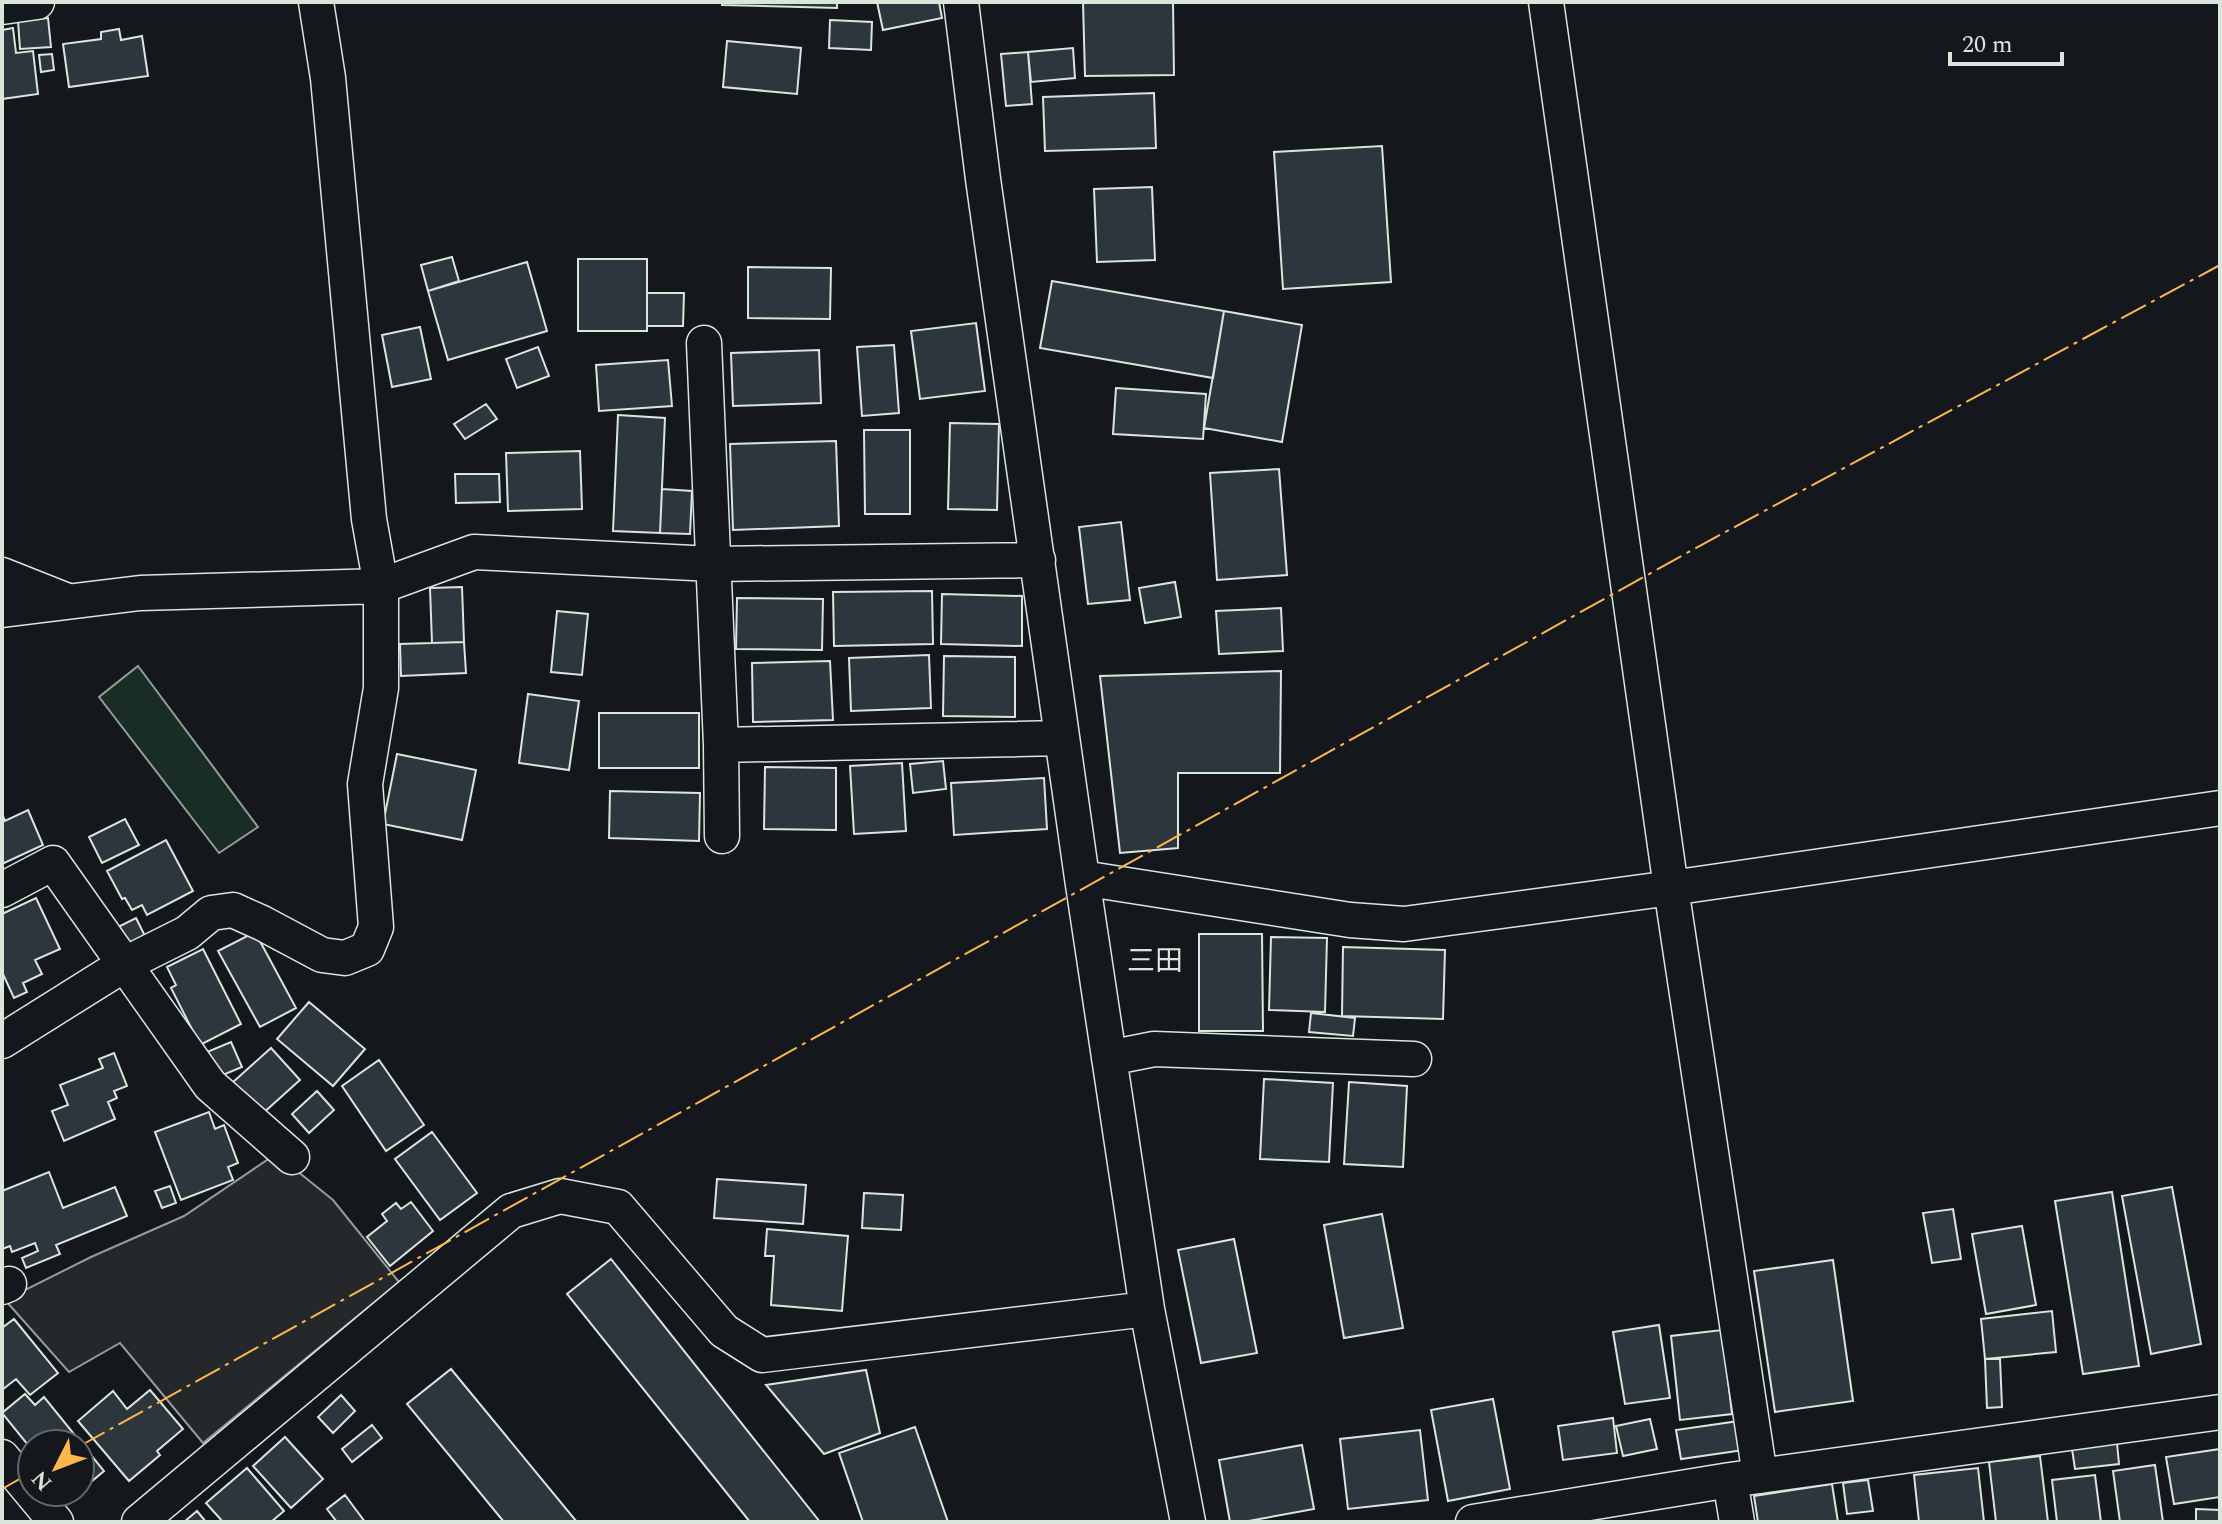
<svg xmlns="http://www.w3.org/2000/svg" width="2222" height="1524" font-family="Spectral,'Noto Sans JP',serif">
<style>
.green{fill:#1a2d24;stroke:#939e99;stroke-width:2}
.parking{fill:#24282b;stroke:#939e99;stroke-width:2}
.building{fill:#2c363c;stroke:#d8e6dc;stroke-width:2}
.lines{fill:none;stroke-linecap:round;stroke-linejoin:round}
.street-casing{stroke:#d8e6dc;stroke-width:37}
.street{stroke:#14181c;stroke-width:34}
.power{stroke:#ffb74d;stroke-width:2;stroke-dasharray:28 6 4 6;stroke-linecap:butt}
.labels{text-anchor:middle;dominant-baseline:central;stroke-width:6;stroke-linejoin:round;paint-order:stroke}
.neighbourhood-label{font-size:28px;fill:#d8e6dc;stroke:#14181c}
</style>
<rect width="100%" height="100%" fill="#14181c"/>
<path class="green" d="M138,666L258,827L219,853L99,697Z"/>
<path class="parking" d="M276,1154L333,1200L399,1282L203,1443L120,1343L69,1372L5,1300L91,1257L184,1216Z"/>
<path class="building" d="M722,2H837V8L722,5Z
M877,2H939L942,18L883,30Z
M1083,2H1173L1174,75L1085,76Z
M48,18L51,47L20,49L18,21Z
M830,20L872,22L871,50L829,48Z
M13,28L16,53L33,51L38,94L2,99V30Z
M119,29L121,40L142,36L148,76L69,87L63,44L101,39V32Z
M727,41L801,48L797,94L723,87Z
M1073,48L1075,78L1031,82L1028,52Z
M1028,52L1032,104L1006,106L1001,54Z
M52,54L54,70L41,72L39,55Z
M1154,93L1156,148L1045,151L1043,97Z
M1382,146L1391,282L1283,289L1274,152Z
M1152,187L1155,260L1097,262L1094,189Z
M452,257L459,281L428,291L421,265Z
M578,259H647V331H578Z
M527,262L547,331L448,360L428,291Z
M748,267L831,268L830,319L748,318Z
M1052,281L1224,311L1213,378L1040,348Z
M647,293H684L683,326H647Z
M1224,311L1302,325L1282,442L1204,428Z
M976,323L985,391L920,399L911,331Z
M420,327L431,379L392,387L382,335Z
M894,345L899,413L862,416L857,347Z
M538,347L549,376L517,388L506,359Z
M819,350L821,403L733,406L731,353Z
M668,360L672,406L599,411L596,365Z
M1116,388L1206,394L1203,439L1113,434Z
M486,404L497,419L465,439L454,424Z
M618,415L665,418L660,533L613,531Z
M950,423L999,424L997,510L948,509Z
M864,430H910V514H865Z
M836,441L839,526L733,530L730,444Z
M580,451L582,509L508,511L506,453Z
M1279,469L1287,575L1217,580L1210,473Z
M455,474H499L500,502L456,503Z
M662,489L692,491L690,534L660,533Z
M1121,522L1130,600L1088,604L1079,527Z
M1175,582L1181,617L1145,623L1139,588Z
M462,587L464,642L432,643L430,588Z
M932,591L933,644L834,646L833,592Z
M942,594L1022,596V646L941,644Z
M737,598L823,599L822,650L736,649Z
M1281,608L1283,651L1219,654L1216,611Z
M557,611L588,614L582,675L551,672Z
M464,642L466,673L401,676L400,644Z
M929,655L931,708L851,711L849,658Z
M944,656L1015,657V717L943,716Z
M830,661L833,720L753,722L752,663Z
M1281,671L1280,773H1178V848L1120,853L1100,676Z
M528,694L579,701L569,770L519,763Z
M599,713H699V768H599Z
M397,754L476,770L462,840L383,824Z
M943,761L946,789L913,793L910,764Z
M902,763L906,831L854,834L850,766Z
M765,767L836,768V830L764,829Z
M1044,778L1047,829L954,835L951,783Z
M610,791L700,793L699,841L609,838Z
M28,810L43,845L2,864V814L5,821Z
M125,819L139,845L102,863L89,837Z
M166,840L193,891L147,915L142,905L132,910L125,898L122,899L107,871Z
M36,898L60,949L35,960L42,974L23,983L27,992L14,998L2,972V914Z
M136,918L146,938L124,949L114,929Z
M255,932L296,1008L260,1027L218,951Z
M1199,934H1262L1263,1031H1199Z
M1271,937L1327,938L1325,1012L1269,1010Z
M1343,947L1445,950L1443,1019L1342,1016Z
M203,949L241,1024L200,1045L171,988L176,985L167,967Z
M309,1002L365,1049L333,1086L277,1039Z
M1311,1013L1355,1018L1353,1036L1309,1032Z
M231,1042L242,1067L218,1077L207,1052Z
M271,1048L300,1080L261,1115L232,1083Z
M114,1053L127,1086L114,1091L117,1098L108,1102L115,1119L64,1141L52,1111L68,1105L60,1085L103,1068L99,1059Z
M379,1060L424,1125L386,1151L342,1086Z
M1264,1079L1333,1083L1329,1162L1260,1159Z
M1349,1082L1407,1086L1403,1167L1344,1164Z
M317,1091L334,1110L309,1133L292,1114Z
M209,1112L215,1129L224,1125L238,1163L228,1167L233,1180L181,1200L155,1132Z
M432,1132L477,1193L440,1220L395,1159Z
M49,1172L63,1208L115,1187L127,1216L56,1245L60,1254L26,1268L22,1258L38,1251L35,1243L12,1252L10,1246L2,1249V1191Z
M717,1179L806,1185L803,1224L714,1218Z
M170,1186L176,1203L162,1208L155,1191Z
M2172,1187L2201,1344L2151,1354L2122,1196Z
M2112,1192L2139,1366L2083,1374L2055,1201Z
M864,1193L903,1195L901,1230L862,1228Z
M411,1202L433,1231L390,1266L367,1237L387,1221L382,1214L396,1203L401,1209Z
M1953,1209L1961,1259L1932,1263L1923,1213Z
M1382,1214L1403,1328L1344,1338L1324,1225Z
M2022,1226L2036,1305L1986,1314L1972,1234Z
M767,1229L848,1236L842,1311L771,1305L774,1256H765Z
M1234,1239L1257,1353L1201,1363L1178,1250Z
M611,1259L820,1522H750L567,1294Z
M1833,1260L1853,1401L1775,1412L1754,1271Z
M2052,1311L2056,1352L1985,1359L1981,1319Z
M14,1319L58,1373L30,1395L16,1379L2,1390V1328Z
M1659,1325L1670,1398L1625,1404L1613,1332Z
M1722,1330L1732,1414L1680,1420L1671,1336Z
M1985,1359H2000L2002,1407L1987,1408Z
M451,1369L577,1522H504L407,1404Z
M866,1370L880,1433L824,1454L766,1385Z
M150,1390L183,1429L157,1451L160,1455L129,1481L78,1421L113,1391L127,1409Z
M25,1394L35,1405L44,1397L104,1471L80,1491V1444H32V1450L2,1413Z
M341,1395L355,1411L333,1433L318,1417Z
M1493,1399L1510,1489L1448,1501L1431,1410Z
M1613,1418L1617,1453L1563,1460L1558,1426Z
M1650,1419L1657,1449L1623,1456L1616,1426Z
M1739,1421L1744,1450L1681,1459L1676,1430Z
M372,1425L382,1438L352,1462L342,1449Z
M915,1427L948,1522H863L839,1453Z
M1420,1430L1428,1500L1348,1509L1340,1439Z
M285,1437L323,1479L291,1508L253,1466Z
M2117,1443L2119,1464L2075,1469L2072,1449Z
M1302,1445L1314,1509L1243,1522H1230L1219,1460Z
M2220,1449V1497L2174,1504L2166,1457Z
M2040,1456L2048,1522H1996L1989,1462Z
M2155,1465L2163,1522H2120L2113,1471Z
M247,1468L284,1511L271,1522H223L206,1503Z
M1978,1468L1984,1522H1919L1914,1475Z
M2095,1475L2101,1522H2057L2052,1480Z
M1868,1480L1873,1511L1847,1514L1843,1483Z
M1832,1484L1838,1522H1758L1754,1496Z
M345,1495L365,1522H337L327,1509Z
M2196,1509L2220,1510V1522H2196Z
M197,1511L206,1522H184Z"/>
<g class="lines">
<g class="street-casing">
<path id="street" d="M961,2L983,179L1082,878L1147,1309L1188,1522
M1546,2L1671,888L1760,1476
M2,7L37,2
M704,343L721,745L722,836
M2,575L65,600
M2,610L140,593L381,586L474,552L713,564L1038,560
M721,745L1062,738
M1082,878L1350,920L1404,924L1671,888L2220,808
M2,890L53,863L210,1085L292,1157
M2,1041L125,964L187,933L211,913L233,910L262,923L322,955L345,958L367,949L376,927L365,784L381,688V586L369,519L328,78L316,2
M1109,1058L1154,1049L1414,1059
M2,1287L9,1284
M2,1457L56,1522
M1730,1480L1737,1522
M139,1522L511,1211L560,1196L618,1207L724,1331L762,1355L1147,1309
M1473,1522L1730,1480L2220,1412"/>
</g>
<use href="#street" class="street"/>
<path class="power" d="M80,1446L1694,549L2220,265
M2,1489L32,1472"/>
</g>
<g class="labels">
<g class="neighbourhood-label">
<text x="1155" y="961">三田</text>
</g>
</g>
<rect width="2222" height="1524" fill="none" stroke="#d8e6dc" stroke-width="8"/>
<g transform="translate(56 1468) rotate(228)"><circle r="38" fill="#14181c" stroke="#626a69" stroke-width="2"/>
<path d="M0-6L14 30L0 20L-14 30Z" fill="#ffb74d"/>
<text y="-12" font-size="22" font-weight="bold" text-anchor="middle" fill="#d8e6dc">N</text>
</g>
<path d="M1950 52v12h112v-12" fill="none" stroke="#d8e6dc" stroke-width="4"/>
<text x="1962" y="52" font-size="24" fill="#d8e6dc" stroke="#14181c" stroke-width="6" paint-order="stroke">20 m</text>
</svg>
